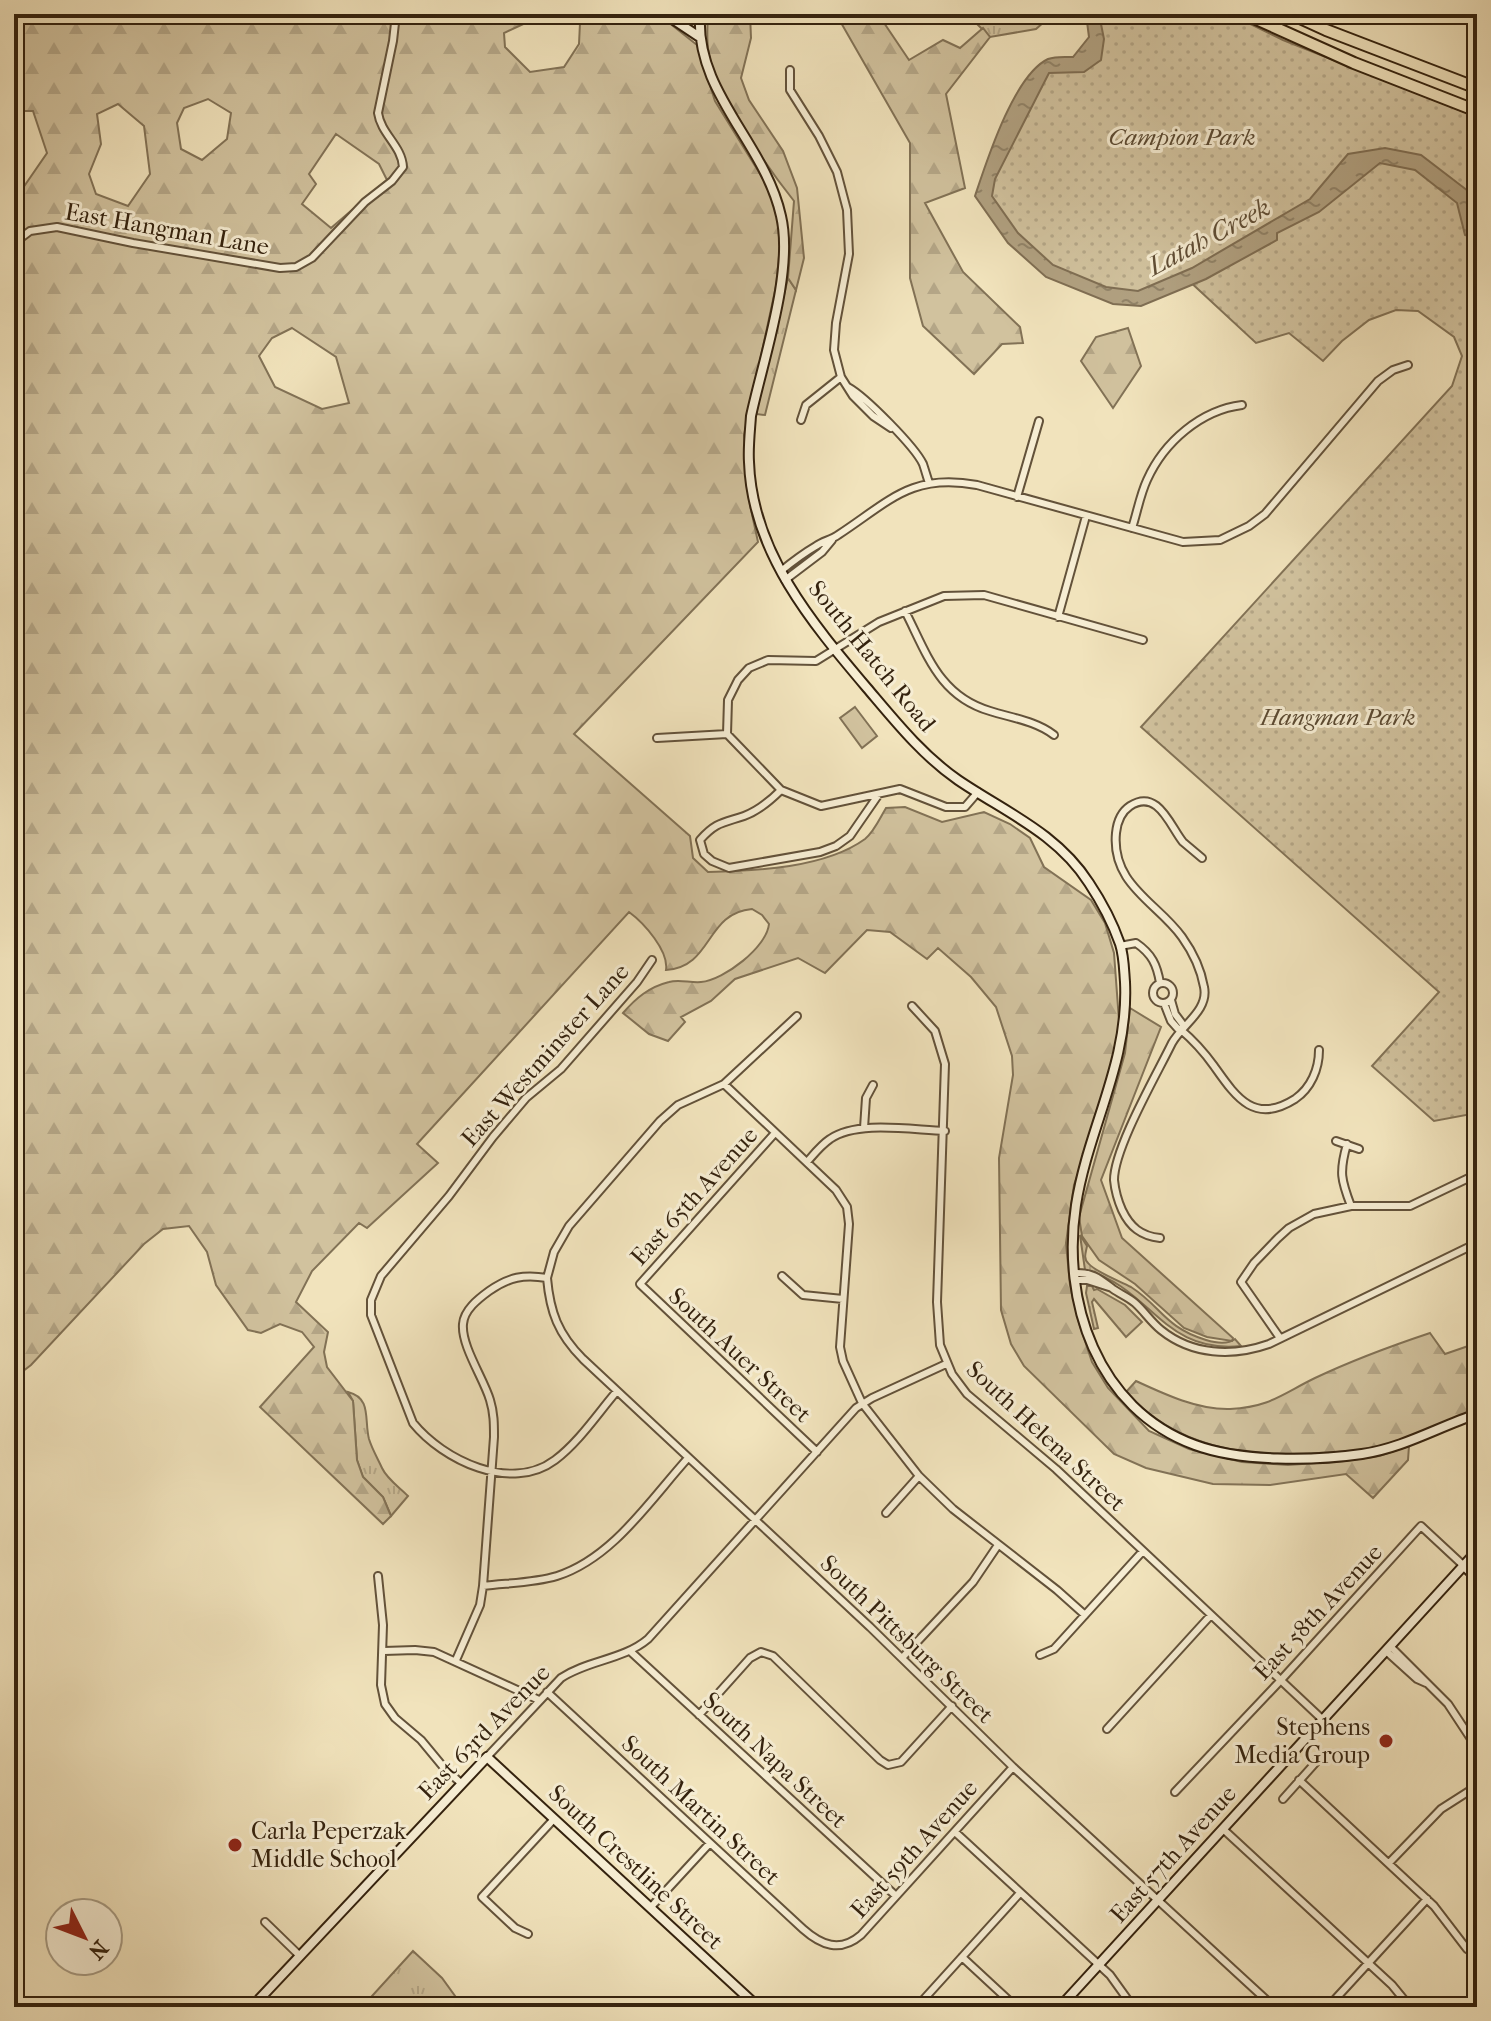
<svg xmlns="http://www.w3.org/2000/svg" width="1491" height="2021" font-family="'IM FELL French Canon',serif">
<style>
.grass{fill:url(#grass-tufts);stroke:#827256;stroke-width:2}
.forest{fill:url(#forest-firs);stroke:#827256;stroke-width:2;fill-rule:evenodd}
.park{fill:url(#park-dots);stroke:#827256;stroke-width:2}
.pitch{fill:#d1c29e;stroke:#827256;stroke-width:2}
.water{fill:url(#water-ripples);stroke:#7f6e53;stroke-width:2}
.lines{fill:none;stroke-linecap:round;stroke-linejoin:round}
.street-casing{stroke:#63523a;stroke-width:10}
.secondary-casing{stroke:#34220e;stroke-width:12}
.highway-casing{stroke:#34220e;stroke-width:14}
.street{stroke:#f6edd3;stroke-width:6}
.secondary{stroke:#f6edd3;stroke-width:8}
.highway{stroke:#f1e3bc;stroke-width:10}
.poi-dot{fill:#8f2418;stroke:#f6edd3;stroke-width:3}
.labels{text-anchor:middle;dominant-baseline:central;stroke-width:6;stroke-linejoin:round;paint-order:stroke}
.park-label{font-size:24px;font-style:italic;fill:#5b4a32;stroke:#f6edd3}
.street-label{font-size:24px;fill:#34220e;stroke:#f6edd3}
.poi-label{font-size:24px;fill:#34220e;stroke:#f6edd3;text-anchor:end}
.water-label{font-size:26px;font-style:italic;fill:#604e36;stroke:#f6edd3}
</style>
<defs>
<pattern id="grass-tufts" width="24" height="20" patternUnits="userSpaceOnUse" patternTransform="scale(2)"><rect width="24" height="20" fill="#d1c29e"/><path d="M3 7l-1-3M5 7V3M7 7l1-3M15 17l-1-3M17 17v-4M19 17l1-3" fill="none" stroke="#b4a687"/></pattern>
<pattern id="forest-firs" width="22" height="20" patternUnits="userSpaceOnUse" patternTransform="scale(2)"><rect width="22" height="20" fill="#d1c29e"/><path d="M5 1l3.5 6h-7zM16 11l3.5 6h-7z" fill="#b4a687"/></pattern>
<pattern id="park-dots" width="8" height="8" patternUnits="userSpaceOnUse" patternTransform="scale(2)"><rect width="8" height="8" fill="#d1c29e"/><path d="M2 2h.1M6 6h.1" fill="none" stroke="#b4a687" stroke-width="1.8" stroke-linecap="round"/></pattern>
<pattern id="water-ripples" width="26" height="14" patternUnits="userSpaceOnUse" patternTransform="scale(2)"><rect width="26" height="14" fill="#b1a181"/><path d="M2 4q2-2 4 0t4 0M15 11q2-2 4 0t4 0" fill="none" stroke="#918368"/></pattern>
</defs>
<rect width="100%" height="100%" fill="#f1e3bc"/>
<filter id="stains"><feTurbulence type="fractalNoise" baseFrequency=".0025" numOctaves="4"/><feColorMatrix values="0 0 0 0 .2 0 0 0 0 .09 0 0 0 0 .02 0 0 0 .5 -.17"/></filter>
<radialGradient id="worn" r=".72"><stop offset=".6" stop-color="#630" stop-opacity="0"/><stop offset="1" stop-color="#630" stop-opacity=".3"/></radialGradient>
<path class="grass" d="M967,14H1046L1044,22L1036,29L990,37Z
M788,278L796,290L765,415L756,414Z
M1080,1235L1087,1246C1086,1252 1083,1258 1088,1263C1095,1272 1120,1281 1131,1287C1162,1307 1164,1327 1206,1340C1216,1343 1227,1345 1235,1339L1241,1346C1162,1354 1151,1287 1085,1270Z
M1087,1286H1092L1094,1290L1097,1289L1125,1305L1142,1322L1126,1337L1094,1299L1092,1302L1098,1328L1094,1329L1086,1293Z
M348,1392C372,1398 364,1420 369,1439C372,1449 378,1459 382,1468C387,1479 399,1487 408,1496L391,1516L383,1497L363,1477L357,1460L353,1401Z
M413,1951L442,1978L463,2007H362Z"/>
<path class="forest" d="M14,14H545L504,33L505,47L530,72L564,67L579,44L580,23L568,14H658L697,45L715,101L770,190L777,217L780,246L776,286L744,435L750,505L758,542L574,734L690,836L693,858L708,872C756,871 825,868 865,839C874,832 880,818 886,808L905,807L942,822L984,812L1010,824L1030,838L1044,867L1091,900L1105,923L1114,953L1120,1034L1107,1090L1074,1185L1066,1243L1070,1285L1079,1323L1092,1362L1108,1388L1149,1431L1189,1449L1242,1462L1288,1465L1345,1461L1379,1456L1409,1446L1408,1460L1373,1498L1346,1474L1270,1485L1213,1484L1146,1468L1114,1454L1024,1366L1011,1344L1001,1310L999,1158L1013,1075L1012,1056L996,1007L971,977L938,948L927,959L890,932L867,930L825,973L798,958L735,979L711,1001L681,1017L685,1022L668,1041L649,1034L623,1013C636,998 649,987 669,982C679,979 690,983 701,982C724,980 767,947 769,924L762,915L752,909C705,913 713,967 666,970C669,951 644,923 629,912L417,1144L438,1163L367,1228L359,1223L312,1271L296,1302L328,1332L324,1352L327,1367L353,1401L357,1460L363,1477L383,1497L391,1516L383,1524L260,1407L314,1347L302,1332L280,1324L261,1333L248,1330L216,1285L207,1252L189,1226L163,1229L144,1244L31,1365L14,1378V201L47,153L33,111H14ZM208,99L231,113L227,139L202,160L181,149L177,123L184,108ZM118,104L144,126L150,174L128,206L96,194L89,174L101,144L97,114ZM336,134L379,164L387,180L331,228L302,204L316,184L309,174ZM292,328L336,357L349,403L322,409L275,387L259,356L272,338Z
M708,14H750L751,38L741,78L749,100L783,151L797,188L804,258L796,290L788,278L794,201C767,167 728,110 713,69C706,51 707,33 708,14Z
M836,14H878L909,60L943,40L960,48L983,28L990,37L946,94L965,188L925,203L963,272L1020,327L1023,343L1002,344L974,374L923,326L910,278V143Z
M1128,328L1141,366L1113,408L1081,361L1096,337Z
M1130,1008L1161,1027L1101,1180L1122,1238L1233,1338L1232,1341L1207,1337L1184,1328L1135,1284L1099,1260L1082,1236L1079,1217L1125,1053Z
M1430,1333L1445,1354L1477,1343V1409C1447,1421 1417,1436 1385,1445C1363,1451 1341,1452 1318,1453C1245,1457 1177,1449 1126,1392L1136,1381C1164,1394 1198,1410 1230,1409C1270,1407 1282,1394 1315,1378C1353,1360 1391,1346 1430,1333Z"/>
<path class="park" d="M1091,14H1230L1283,40L1477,117V1113L1434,1121L1372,1066L1439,992L1141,727L1452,386L1462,356L1454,337L1418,311L1396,310L1369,320L1342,341L1323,361L1289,333L1256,343L1187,279L1142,298L1108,296L1049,271L985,197L1044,69L1091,54Z"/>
<path class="pitch" d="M855,707L877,736L862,748L840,718Z"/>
<path class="water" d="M1086,14H1099L1104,39L1101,60L1084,72L1049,73L995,179L992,196L1018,233L1053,265L1106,287L1138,291L1192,268L1310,199L1348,154L1385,148L1421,155L1472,194L1477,215V239L1465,235L1457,203L1415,170L1380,163L1319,212L1277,233V240L1206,279L1141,306L1113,304L1046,277L1008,243L975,196C987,160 1014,75 1048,59C1056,56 1065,57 1073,57L1089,37Z"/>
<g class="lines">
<g class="street-casing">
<path id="street" d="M790,70V90L819,136L837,172L847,210L849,254L836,323L834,350L841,377L853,396L873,416L891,428
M14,243L30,231L57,227L133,243L280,268L296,267L312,258L365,202L392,181L403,167C402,146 381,134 378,113L393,41L396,14
M848,387C866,397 915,447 923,464C925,470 927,477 929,483
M801,420L806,405L841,377
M1017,497L1039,421
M1132,528C1137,513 1140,495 1147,480C1164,442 1201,410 1242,405
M781,571C792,562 804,553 816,546C823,541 831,540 838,535C890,501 911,473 977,485L1183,542L1220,540L1249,526L1265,514L1378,381L1393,370L1408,365
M785,580L822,552L832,540
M905,611C927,654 939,696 990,711C1012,718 1036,721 1054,735
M1058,617L1086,516
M657,738L727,734
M781,790C771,800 758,811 744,816C723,823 716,822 700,840L704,854L712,861L729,868L820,852L836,846L850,836L879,794
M978,792L965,807H946L900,789L821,806L781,790L727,734L728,700L738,680L749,668L768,660L816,661L879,622L944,596L984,595L1143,640
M1120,946L1136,943C1152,954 1157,965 1160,983
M1153 993a10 10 0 1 1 20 0a10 10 0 1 1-20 0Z
M1171,1000L1175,1014L1184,1026
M1164,1003L1171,1021L1179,1030
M912,1006L935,1031L945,1064L937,1302L940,1345L952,1374L967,1394L1056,1469L1323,1720
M1180,1029C1193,1040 1204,1052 1214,1066C1236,1097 1254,1125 1295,1099C1311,1088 1319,1069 1319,1050
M724,1084L836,1190L847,1207L849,1224L840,1347L843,1361L862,1403L919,1476L953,1509L1057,1590L1085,1615
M864,1128L866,1098L873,1085
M775,1133L640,1284L817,1452
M1336,1141L1359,1149
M1347,1144C1339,1172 1341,1180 1351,1206
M807,1162C814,1154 821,1145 830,1139C857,1120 912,1130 945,1131
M1160,1238C1141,1236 1130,1227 1122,1210C1118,1201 1115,1190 1114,1180C1114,1148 1157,1074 1172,1043C1182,1025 1209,1010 1204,987C1201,970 1192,951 1182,937C1158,903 1111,885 1116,833C1117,823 1121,812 1130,806C1158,788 1170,826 1183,842C1189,847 1196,853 1202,858
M1074,1273C1093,1272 1100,1279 1113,1289C1120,1294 1128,1297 1135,1303C1144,1311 1151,1322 1161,1330C1192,1355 1232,1357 1269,1344L1477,1243
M782,1276L803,1295L843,1299
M547,1278C550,1312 558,1334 583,1359L870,1627L1013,1767L1274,2007
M1076,1280H1087L1112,1288
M1280,1338L1241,1282L1254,1263L1278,1238L1289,1228L1314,1214L1351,1206H1410L1477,1174
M617,1391C598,1413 579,1442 555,1460C511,1493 443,1460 413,1423L371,1315V1300L381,1276L449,1196L493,1137L526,1098L561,1069L637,982L652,960
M886,1513L919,1476
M378,1576L383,1625L381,1685L385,1704L395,1718L421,1740L445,1769L462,1784
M483,1586C507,1583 534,1583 557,1576C613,1558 650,1500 688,1458
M1390,1646L1448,1704L1477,1748
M384,1651L415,1650L434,1652L539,1700
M630,1651L896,1896
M1386,1651L1417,1679L1426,1683
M1040,1655L1054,1649L1142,1552
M902,1658L973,1582L998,1545
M456,1660L480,1605L483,1586L494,1437C494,1424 494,1413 490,1400C484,1379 461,1346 463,1324C464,1310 478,1299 489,1291C509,1277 524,1274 547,1278L554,1252L569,1226L660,1121L678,1105L724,1084L797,1016
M547,1692L803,1929C821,1945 840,1953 861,1935L1013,1767
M699,1715L750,1658L761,1652L773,1656L880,1760L888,1765L901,1762L952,1706
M1107,1729L1211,1615
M487,1757L561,1678C588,1660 623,1660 648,1639L856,1408L872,1398L946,1364
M1299,1780L1434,1906L1467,1949L1477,1954
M1175,1792L1281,1680L1421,1526L1464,1566
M1283,1799L1317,1761
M1223,1829L1392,1985L1410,2007
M955,1832L1110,1975L1133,2007
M1389,1863L1441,1809L1477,1786
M651,1907L710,1843
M265,1922L300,1956
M528,1934L515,1928L482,1897L554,1819
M962,1957L1016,2007
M920,2007L924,1999L1020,1893
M1328,2007L1427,1899"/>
</g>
<g class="secondary-casing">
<path id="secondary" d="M665,14L698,36
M700,14C695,93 765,143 781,216C794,271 763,360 751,416C750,431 748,447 749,462C752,552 812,623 867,688C895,721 922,755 958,780C1005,812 1057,833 1089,883C1101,901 1113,924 1120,944C1124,956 1124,970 1125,982C1129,1063 1088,1128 1076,1205C1061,1301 1097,1409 1195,1445C1241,1462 1313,1461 1362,1454C1403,1448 1438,1427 1477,1414
M1464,1566L1477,1578
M252,2007L487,1757L758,2007
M1060,2007L1477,1551"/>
</g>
<g class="highway-casing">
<path id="highway" d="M1245,14L1354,63L1477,111
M1291,14L1326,30L1477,88"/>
</g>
<use href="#street" class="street"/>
<use href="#secondary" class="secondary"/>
<use href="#highway" class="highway"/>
</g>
<g class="poi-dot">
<circle cx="1386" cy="1741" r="8"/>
<circle cx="235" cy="1845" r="8"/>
</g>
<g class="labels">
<g class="park-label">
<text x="1182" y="137">Campion Park</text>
<text x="1338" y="717">Hangman Park</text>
</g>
<g class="street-label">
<text transform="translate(167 229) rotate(10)">East Hangman Lane</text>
<text transform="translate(872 656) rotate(51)">South Hatch Road</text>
<text transform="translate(545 1055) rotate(-48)">East Westminster Lane</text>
<text transform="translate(694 1196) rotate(-48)">East 65th Avenue</text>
<text transform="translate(740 1355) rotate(43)">South Auer Street</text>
<text transform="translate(1046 1436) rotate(43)">South Helena Street</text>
<text transform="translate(1318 1612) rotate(-47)">East 58th Avenue</text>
<text transform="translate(907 1639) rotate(44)">South Pittsburg Street</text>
<text transform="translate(484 1732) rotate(-46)">East 63rd Avenue</text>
<text transform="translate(775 1760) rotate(43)">South Napa Street</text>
<text transform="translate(701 1810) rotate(43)">South Martin Street</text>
<text transform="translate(914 1849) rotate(-48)">East 59th Avenue</text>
<text transform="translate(1173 1854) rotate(-48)">East 57th Avenue</text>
<text transform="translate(636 1867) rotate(43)">South Crestline Street</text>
</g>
<g class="poi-label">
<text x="1370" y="1727">Stephens<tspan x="1370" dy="28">Media Group</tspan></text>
<text x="251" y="1831" text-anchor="start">Carla Peperzak<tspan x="251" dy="28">Middle School</tspan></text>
</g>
<g class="water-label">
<text transform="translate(1209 237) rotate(-28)">Latah Creek</text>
</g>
</g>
<rect width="1491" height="2021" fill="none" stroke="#f1e3bc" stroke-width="48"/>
<rect x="16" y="16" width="1459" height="1989" fill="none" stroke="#34220e" stroke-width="4"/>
<rect x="24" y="24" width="1443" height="1973" fill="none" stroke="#34220e" stroke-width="2"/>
<g transform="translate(84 1937) rotate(132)"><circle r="38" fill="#f6edd3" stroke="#a89c84" stroke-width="2"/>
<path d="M0-6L14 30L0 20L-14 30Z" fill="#8f2418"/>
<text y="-12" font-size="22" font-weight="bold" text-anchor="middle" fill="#34220e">N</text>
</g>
<rect width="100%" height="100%" filter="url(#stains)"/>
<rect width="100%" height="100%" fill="url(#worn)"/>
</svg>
